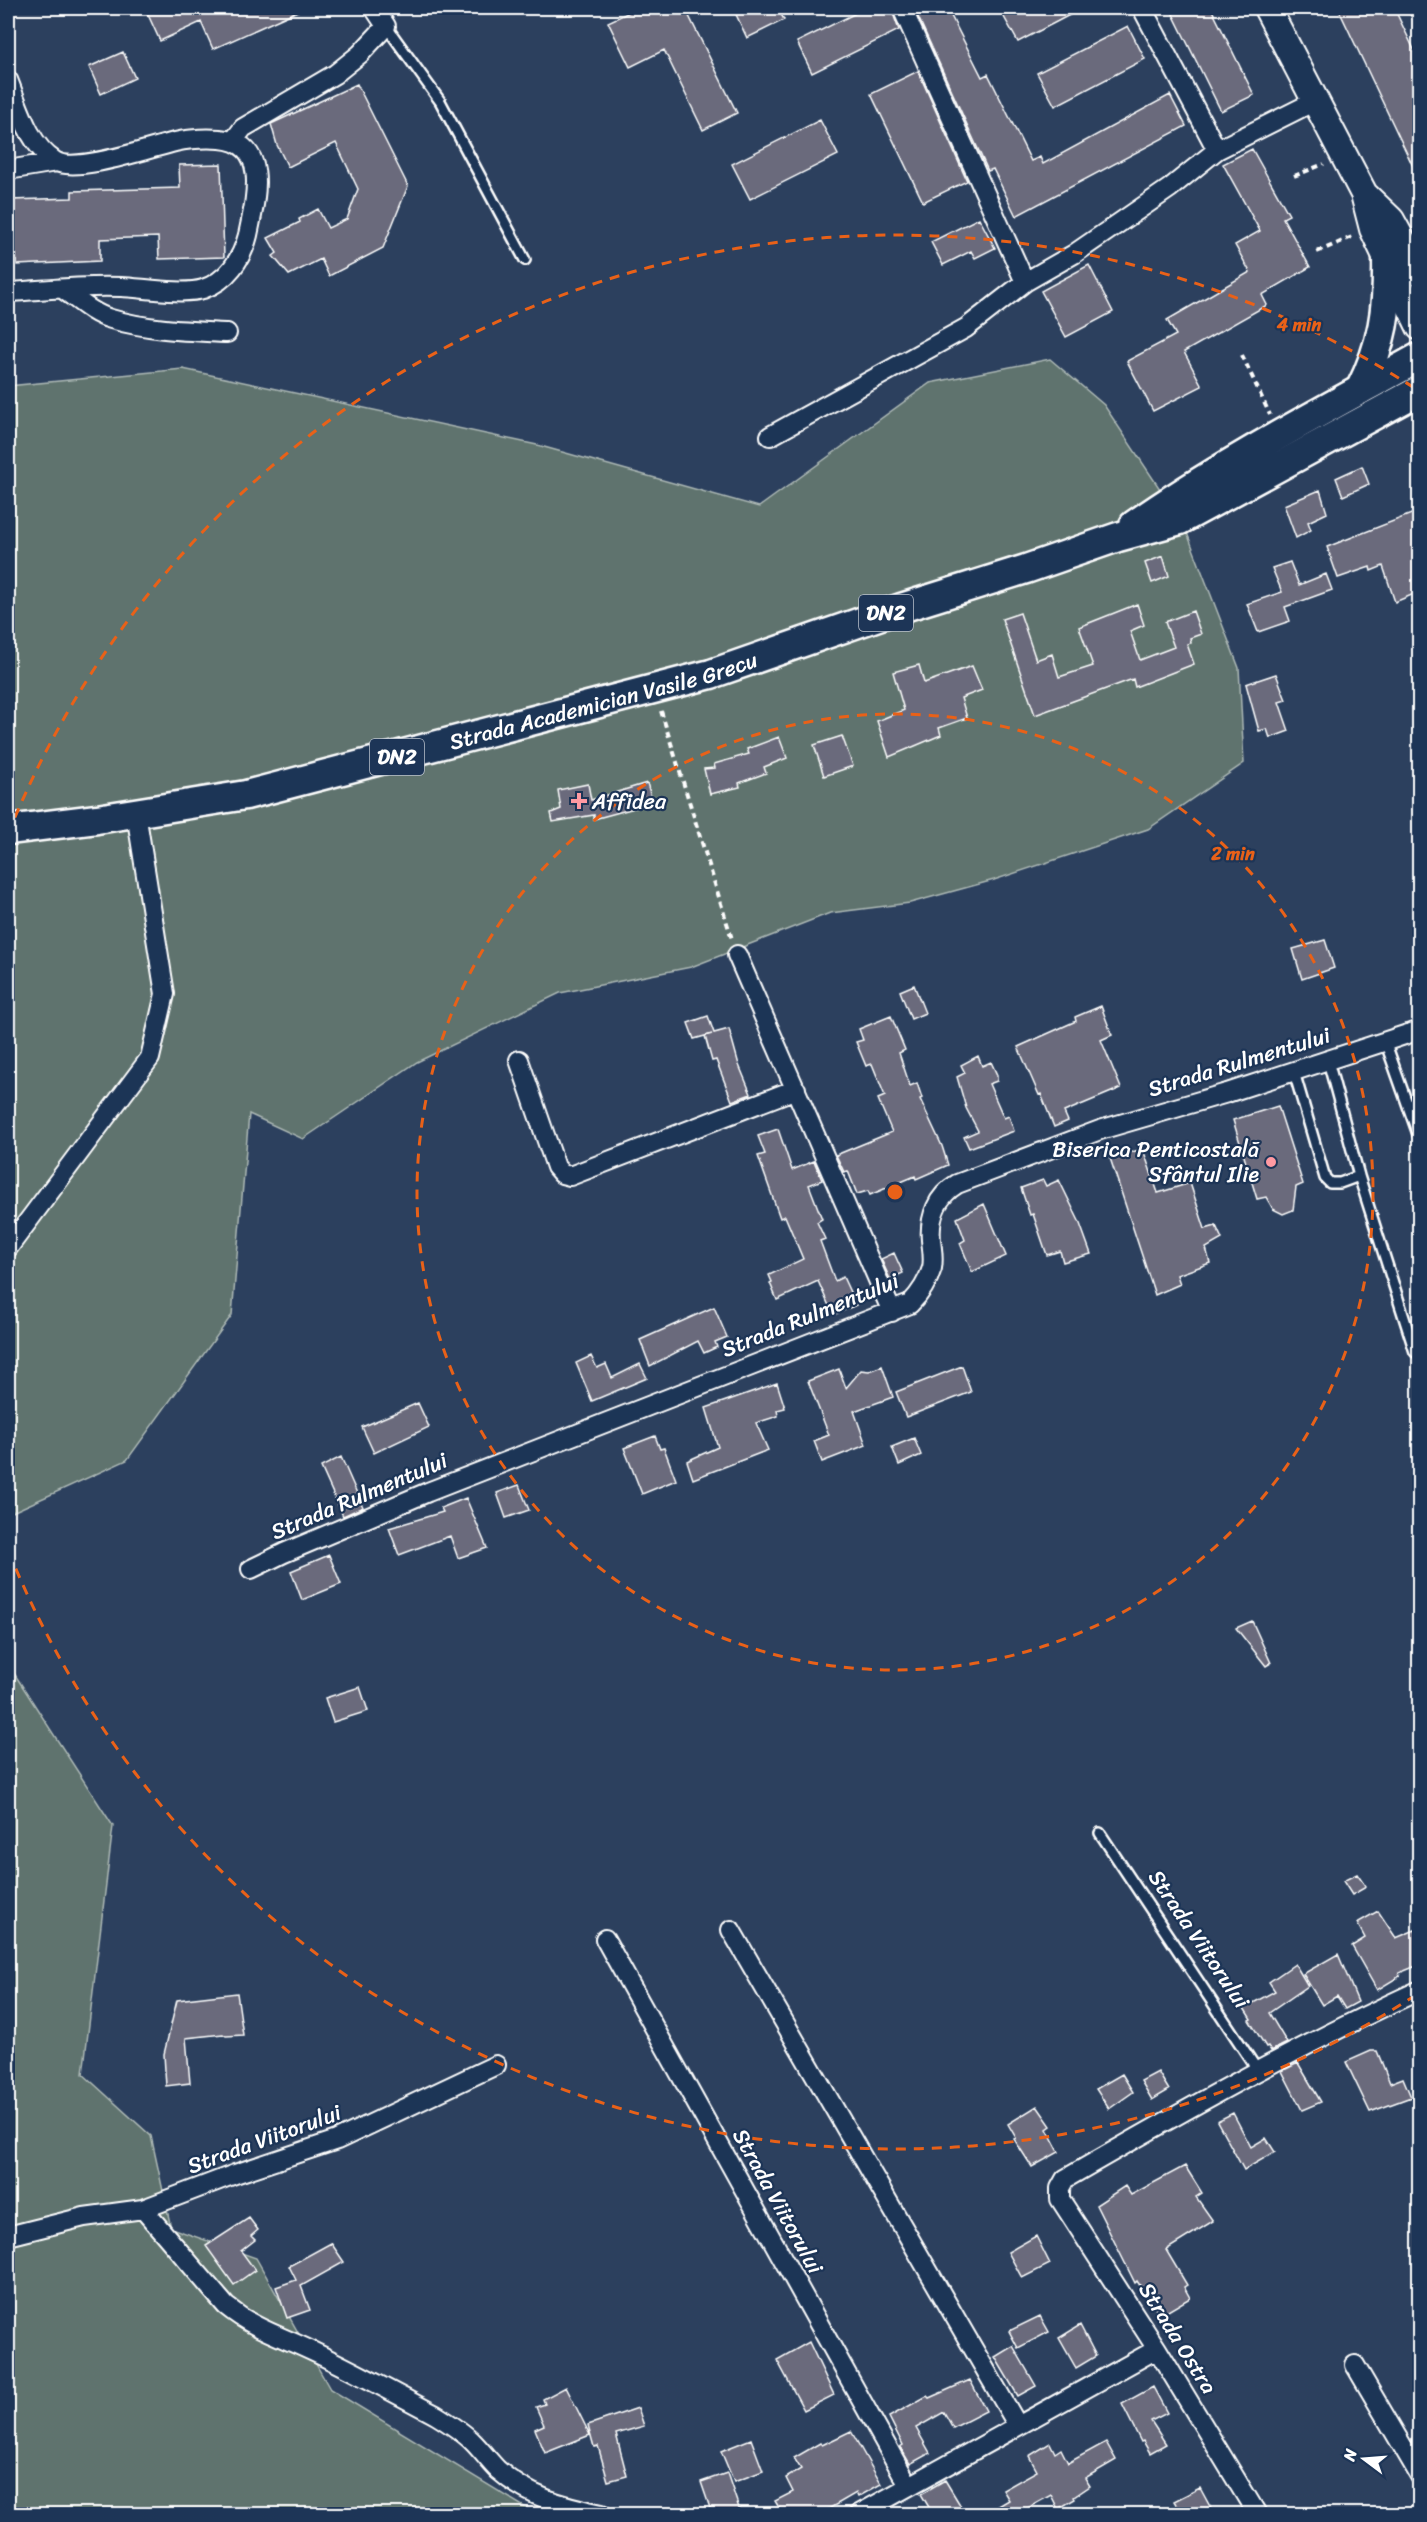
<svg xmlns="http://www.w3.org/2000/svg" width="1427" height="2522" font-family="Sriracha,sans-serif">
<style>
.green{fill:#5e736e;stroke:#aeb9b6;stroke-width:1.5}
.building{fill:#6a6a7b;stroke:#fff;stroke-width:1.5}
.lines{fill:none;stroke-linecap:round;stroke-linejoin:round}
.service-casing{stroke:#fff;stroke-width:14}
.minor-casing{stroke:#fff;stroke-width:22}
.secondary-casing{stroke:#fff;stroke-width:30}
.primary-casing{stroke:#fff;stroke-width:33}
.path{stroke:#fff;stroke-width:4;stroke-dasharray:6 4.5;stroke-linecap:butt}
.service{stroke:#1d3557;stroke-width:9}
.minor{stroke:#1d3557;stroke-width:18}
.secondary{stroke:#1d3557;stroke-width:26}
.primary{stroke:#1d3557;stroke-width:28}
.ring{fill:none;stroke:#e96118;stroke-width:3;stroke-dasharray:10 8}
.poi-dot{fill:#ff9aa2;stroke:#1d3557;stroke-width:2}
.labels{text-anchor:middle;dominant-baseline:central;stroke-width:4.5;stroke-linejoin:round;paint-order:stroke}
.shield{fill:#1d3557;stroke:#bbc2cd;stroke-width:1.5}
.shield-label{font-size:21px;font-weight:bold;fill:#fff}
.street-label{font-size:22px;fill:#fff;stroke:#1d3557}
.poi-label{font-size:22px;fill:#fff;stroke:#1d3557;text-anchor:start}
.centre{fill:#e96118;stroke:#1d3557;stroke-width:3}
.ring-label{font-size:18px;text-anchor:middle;font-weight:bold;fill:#e96118;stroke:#1d3557;stroke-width:4.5;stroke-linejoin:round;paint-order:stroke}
</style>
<rect width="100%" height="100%" fill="#2c405e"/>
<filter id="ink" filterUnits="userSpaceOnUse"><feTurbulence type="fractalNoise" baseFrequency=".0167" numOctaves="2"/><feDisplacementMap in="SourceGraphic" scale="12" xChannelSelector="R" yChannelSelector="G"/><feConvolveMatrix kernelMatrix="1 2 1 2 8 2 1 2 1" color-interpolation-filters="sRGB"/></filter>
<g filter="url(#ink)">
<path class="green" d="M1050,359L1104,405L1184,525L1239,668L1244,763L1148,829L994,880L910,903L830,913L691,967L560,993L417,1062L303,1139L249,1114L232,1315L127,1460L8,1514V386L183,369L537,445L759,507L930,383Z
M8,1664L113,1826L83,2074L151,2136L171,2228L256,2258L330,2389L536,2514H8Z"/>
<path class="building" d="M145,8H304L213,49L201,22L160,41Z
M638,8H685L737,113L703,130L664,50L630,67L608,22Z
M733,8H778L784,20L747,38Z
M866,8H891L899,30L812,73L797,42Z
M914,8H947L982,77L988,74L1031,161L1040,157L1043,164L1170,95L1186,126L1016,216L993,169L988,171Z
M999,8H1083L1018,42Z
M1170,8H1211L1254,95L1221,111Z
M1338,8H1394L1419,60V179Z
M1128,26L1145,59L1055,106L1037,73Z
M123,52L135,78L101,94L89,67Z
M918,71L967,181L923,202L871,94Z
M357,84L408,186L383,248L329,276L321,259L289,275L273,256L277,253L268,238L300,222L299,219L318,209L328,228L347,219L358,189L336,143L288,167L277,145L271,124Z
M820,120L838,155L750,199L732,164Z
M1252,149L1289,215L1283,218L1310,267L1262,295L1267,305L1184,352L1202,386L1153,411L1127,361L1176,335L1167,320L1250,272L1235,245L1260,231L1223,164Z
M221,164L224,257L159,259L158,237L100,239V261L17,265L16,255H8V208H12L11,200L72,198V191L180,188L179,165Z
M979,218L995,248L975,258L971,251L943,265L931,242Z
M1089,265L1113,312L1066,337L1041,291Z
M1362,466L1369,484L1343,496L1336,478Z
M1320,490L1327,513L1308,522L1311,530L1296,538L1284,505Z
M1419,511V592L1395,602L1383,566L1371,571L1370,567L1338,578L1327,547Z
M1163,556L1169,576L1152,583L1145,563Z
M1290,562L1299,585L1326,574L1332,590L1285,607L1290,621L1258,632L1247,604L1282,592L1272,568Z
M1137,604L1144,625L1130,631L1140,660L1174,647L1165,622L1193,611L1201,634L1190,638L1191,643L1187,644L1194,664L1135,687L1133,679L1035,715L1002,619L1020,613L1036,660L1052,654L1059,677L1093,666L1079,627Z
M919,665L924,683L972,666L982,690L961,698L967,718L939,728L941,735L889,757L877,721L904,710L893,672Z
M1276,674L1286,700L1279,702L1289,731L1270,738L1267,729L1259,731L1246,684Z
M842,736L853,766L824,776L814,745Z
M779,737L787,758L764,767L766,773L739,783L740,787L710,794L704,769L715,768L714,764L749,754L747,749Z
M647,783L653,803L594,819V815L553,822L551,813L561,809L558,790L588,784L591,800Z
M1325,940L1334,968L1302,979L1293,949Z
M914,985L925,1013L911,1019L900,991Z
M1101,1006L1112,1035L1101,1040L1121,1088L1064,1112L1068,1121L1054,1127L1041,1094L1039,1095L1018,1047L1076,1021L1075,1017Z
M708,1016L714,1033L729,1029L739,1065L751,1094L732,1101L716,1060L712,1061L705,1036L712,1034L694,1039L688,1023Z
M891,1016L905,1050L899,1053L910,1086L917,1083L922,1098L920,1099L942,1146L948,1165L916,1179L915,1176L870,1195L868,1191L857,1194L848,1171L844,1172L836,1155L892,1132L878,1099L885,1096L872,1064L866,1066L856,1042L863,1040L859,1029Z
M978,1056L982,1066L991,1062L997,1075V1081L989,1084L1004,1118L1009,1116L1014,1131L969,1148L964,1137L978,1131L966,1108L957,1077L965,1073L961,1065Z
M1278,1106L1303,1184L1296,1187L1293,1210L1283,1214L1273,1209L1266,1197L1257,1199L1233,1120Z
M778,1129L792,1170L814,1161L822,1180L809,1185L822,1219L817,1222L825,1239L820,1241L835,1281L843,1277L856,1305L833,1315L818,1281L777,1300L770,1283L772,1282L769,1275L803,1259L785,1216L780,1218L758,1156L765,1154L758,1136Z
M1143,1149L1158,1193L1190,1183L1205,1229L1216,1226L1222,1239L1206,1248L1210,1263L1177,1275L1180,1284L1155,1295L1110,1158Z
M1043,1180L1046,1186L1059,1180L1079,1221L1091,1254L1063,1262L1060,1251L1047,1255L1033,1214L1030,1215L1021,1188Z
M984,1204L1006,1256L972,1272L960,1243L965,1240L957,1218Z
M894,1253L903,1273L890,1279L881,1259Z
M714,1307L727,1337L715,1342L717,1347L704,1353L698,1341L650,1366L640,1340Z
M591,1356L597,1368L606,1364L612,1378L640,1364L647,1378L592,1401L576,1363Z
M882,1366L893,1397L854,1411L866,1445L822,1462L814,1441L829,1435L808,1381L839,1369L846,1388L861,1370L869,1371Z
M962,1366L971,1392L906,1417L896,1392Z
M777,1383L785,1408L777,1410L778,1416L756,1423L768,1450L693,1479L687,1461L718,1447L706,1408Z
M418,1403L429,1427L374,1453L362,1427Z
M655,1436L660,1449L664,1448L676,1480L642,1494L624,1448Z
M914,1438L921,1455L899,1465L892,1447Z
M341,1457L363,1507L343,1516L321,1467Z
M519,1485L529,1510L506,1518L497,1493Z
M466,1498L487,1548L458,1558L450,1536L399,1555L389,1528L443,1512L441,1508Z
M329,1555L341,1584L302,1600L291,1571Z
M1252,1621L1271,1663L1266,1666L1236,1628Z
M360,1687L368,1711L333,1722L325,1698Z
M1357,1874L1366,1887L1352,1895L1343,1881Z
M1378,1911L1396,1938L1415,1930L1419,1938V1965L1399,1973L1400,1976L1377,1990L1352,1946L1365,1938L1357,1923Z
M1338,1954L1358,2002L1345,2009L1337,1996L1322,2005L1303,1974Z
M1295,1964L1308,1986L1269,2013L1287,2043L1271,2051L1268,2046L1266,2047L1249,2020L1251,2019L1244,2008L1275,1991L1269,1982Z
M237,1993L243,2035L226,2036L223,2034L186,2038L190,2083L166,2086L164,2054L177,2000Z
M1371,2051H1377L1390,2083L1403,2078L1411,2097L1370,2112L1346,2062Z
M1298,2063L1321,2102L1302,2110L1282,2071Z
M1158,2072L1169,2090L1152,2100L1141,2081Z
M1122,2074L1133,2092L1109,2109L1096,2089Z
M1037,2106L1051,2126L1047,2129L1059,2152L1032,2167L1014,2139L1016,2138L1008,2124Z
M1233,2113L1251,2147L1266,2138L1275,2152L1244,2170L1217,2121Z
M1185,2166L1202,2193L1196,2197L1213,2221L1166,2250L1187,2285L1184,2287L1190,2298L1163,2314L1162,2312L1159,2314L1137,2281L1135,2283L1096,2205L1125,2186L1131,2195Z
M249,2218L258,2230L251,2236L255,2240L241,2251L255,2270L234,2285L206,2246Z
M1036,2236L1050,2264L1022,2278L1008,2252Z
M331,2243L344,2262L301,2286L310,2310L287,2318L276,2287L296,2280L289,2266Z
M1040,2316L1049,2332L1018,2348L1009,2331Z
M1080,2325L1096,2356L1076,2368L1059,2338Z
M809,2342L834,2395L804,2410L777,2360Z
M1013,2346L1036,2386L1018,2396L995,2357Z
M970,2380L986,2411L953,2428L944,2412L916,2428L930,2453L910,2464L900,2447L903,2445L889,2417L927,2396L929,2398Z
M566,2387L590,2435L545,2453L535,2429L544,2425L536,2407L545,2404L543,2399Z
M1153,2387L1167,2413L1151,2421L1166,2444L1150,2453L1143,2441L1141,2442L1122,2404Z
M638,2408L644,2426L616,2434L627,2476L608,2481L598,2446L594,2447L588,2425Z
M851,2431L881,2484L858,2497L856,2493L820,2514H783L775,2501L793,2492L786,2478L801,2469L794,2458L820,2443L822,2445Z
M751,2439L763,2471L734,2482L721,2451Z
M1106,2442L1116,2460L1085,2478L1090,2486L1074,2497L1075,2499L1058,2509L1051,2495L1017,2514H985L1009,2500L1003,2490L1037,2471L1029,2456L1050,2443L1055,2453L1061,2449L1068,2463Z
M727,2473L741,2514H722L720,2511L712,2514L701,2482Z
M945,2480L962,2508L951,2514H933L921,2494Z
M1200,2488L1214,2514H1182L1174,2501Z"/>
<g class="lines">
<g class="service-casing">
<path id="service" d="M386,26L440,101L525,260
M1385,1041L1420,1140
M1328,1061L1359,1176
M1294,1072L1325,1178L1330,1183H1340L1359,1176L1415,1352
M1100,1833L1258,2071"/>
</g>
<g class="minor-casing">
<path id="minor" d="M902,8L1025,282
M1142,8L1217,150L1315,101
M1418,8L1420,11
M8,80C19,107 28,144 55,161C75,174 150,148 175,142C189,139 205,138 220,139C271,143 255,201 248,235C242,259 227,281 203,289C183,295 143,288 121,287C84,285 45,290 8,292
M234,140L243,128L335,74L360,54L386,26L374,8
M8,170L56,162
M64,290C78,300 93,314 111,319C148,330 189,331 227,333
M770,436L966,328L1025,282L1074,254L1170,188L1217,150
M737,955L892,1312
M519,1060L556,1167L562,1174L570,1176L796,1089
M8,1248L150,1058L165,994L136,813
M251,1569L284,1553L428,1492L910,1304C920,1294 928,1281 932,1268C934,1258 932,1250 931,1240C929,1217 937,1196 957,1184L1100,1130L1227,1093L1420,1030
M731,1930L1018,2426
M605,1939L909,2486
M143,2209L226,2306C257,2331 282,2336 316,2353C356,2372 396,2394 436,2415C449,2423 462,2431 473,2442C482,2451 489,2461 498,2470C528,2497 563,2506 602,2514
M8,2236L84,2217L143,2209L235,2174L337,2140L496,2065
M1355,2365L1420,2476
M859,2514L1157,2349
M1257,2514L1157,2349L1060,2199V2188L1065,2179C1181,2112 1298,2046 1420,1990"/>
</g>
<g class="secondary-casing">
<path id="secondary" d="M1267,8L1364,194L1373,229L1420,327
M1364,194L1391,220L1419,271"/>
</g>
<g class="primary-casing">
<g id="primary">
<path d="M1409,254L1420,260"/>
<path d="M1360,390C1383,345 1388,308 1387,258"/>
<path d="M1134,525C1224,462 1323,411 1420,357"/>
<path id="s1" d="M8,830L97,819L246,795L711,674L901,608L1026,569L1118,537L1180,520L1420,390"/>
</g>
</g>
<path class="path" d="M1294,176L1324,164
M1317,252L1352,237
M1242,355L1270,415
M661,711L732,939"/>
<use href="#service" class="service"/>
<use href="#minor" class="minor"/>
<use href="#secondary" class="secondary"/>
<use href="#primary" class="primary"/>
</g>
</g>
<g class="ring">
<circle cx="895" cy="1192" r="478"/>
<path d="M1416 1995A957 957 0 0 1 8 1550M8 834A957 957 0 0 1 1416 389"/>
</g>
<g class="poi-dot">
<path d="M576 792h6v6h6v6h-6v6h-6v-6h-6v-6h6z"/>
<circle cx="1271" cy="1162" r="6"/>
</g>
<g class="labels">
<g class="shield">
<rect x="859" y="595" width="54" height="36" rx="4.5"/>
<rect x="370" y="739" width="54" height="36" rx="4.5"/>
</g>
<g class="shield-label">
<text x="886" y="613">DN2</text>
<text x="397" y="757">DN2</text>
</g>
<g class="street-label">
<text stroke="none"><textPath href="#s1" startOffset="610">Strada Academician Vasile Grecu</textPath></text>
<text transform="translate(1239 1062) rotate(-17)">Strada Rulmentului</text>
<text transform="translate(810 1315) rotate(-22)">Strada Rulmentului</text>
<text transform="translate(359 1496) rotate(-23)">Strada Rulmentului</text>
<text transform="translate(1199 1939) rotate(56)">Strada Viitorului</text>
<text transform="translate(264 2139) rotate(-20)">Strada Viitorului</text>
<text transform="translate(778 2201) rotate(61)">Strada Viitorului</text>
<text transform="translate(1178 2338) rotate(58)">Strada Ostra</text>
</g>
<g class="poi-label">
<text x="592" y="801">Affidea</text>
<text x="1259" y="1149" text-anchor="end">Biserica Penticostală<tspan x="1259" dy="25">Sfântul Ilie</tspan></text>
</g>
</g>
<circle cx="895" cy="1192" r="9" class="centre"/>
<g class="ring-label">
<text x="1299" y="331">4 min</text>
<text x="1233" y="860">2 min</text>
</g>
<rect width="1427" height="2522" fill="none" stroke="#1d3557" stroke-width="30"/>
<rect x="15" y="15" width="1397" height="2492" fill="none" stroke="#fff" stroke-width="2" filter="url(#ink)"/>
<g transform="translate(1364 2459) rotate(286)" stroke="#1d3557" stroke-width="4.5" paint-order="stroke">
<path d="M0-4.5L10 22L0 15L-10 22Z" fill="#ffffff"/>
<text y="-9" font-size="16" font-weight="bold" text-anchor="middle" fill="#ffffff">N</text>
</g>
</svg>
